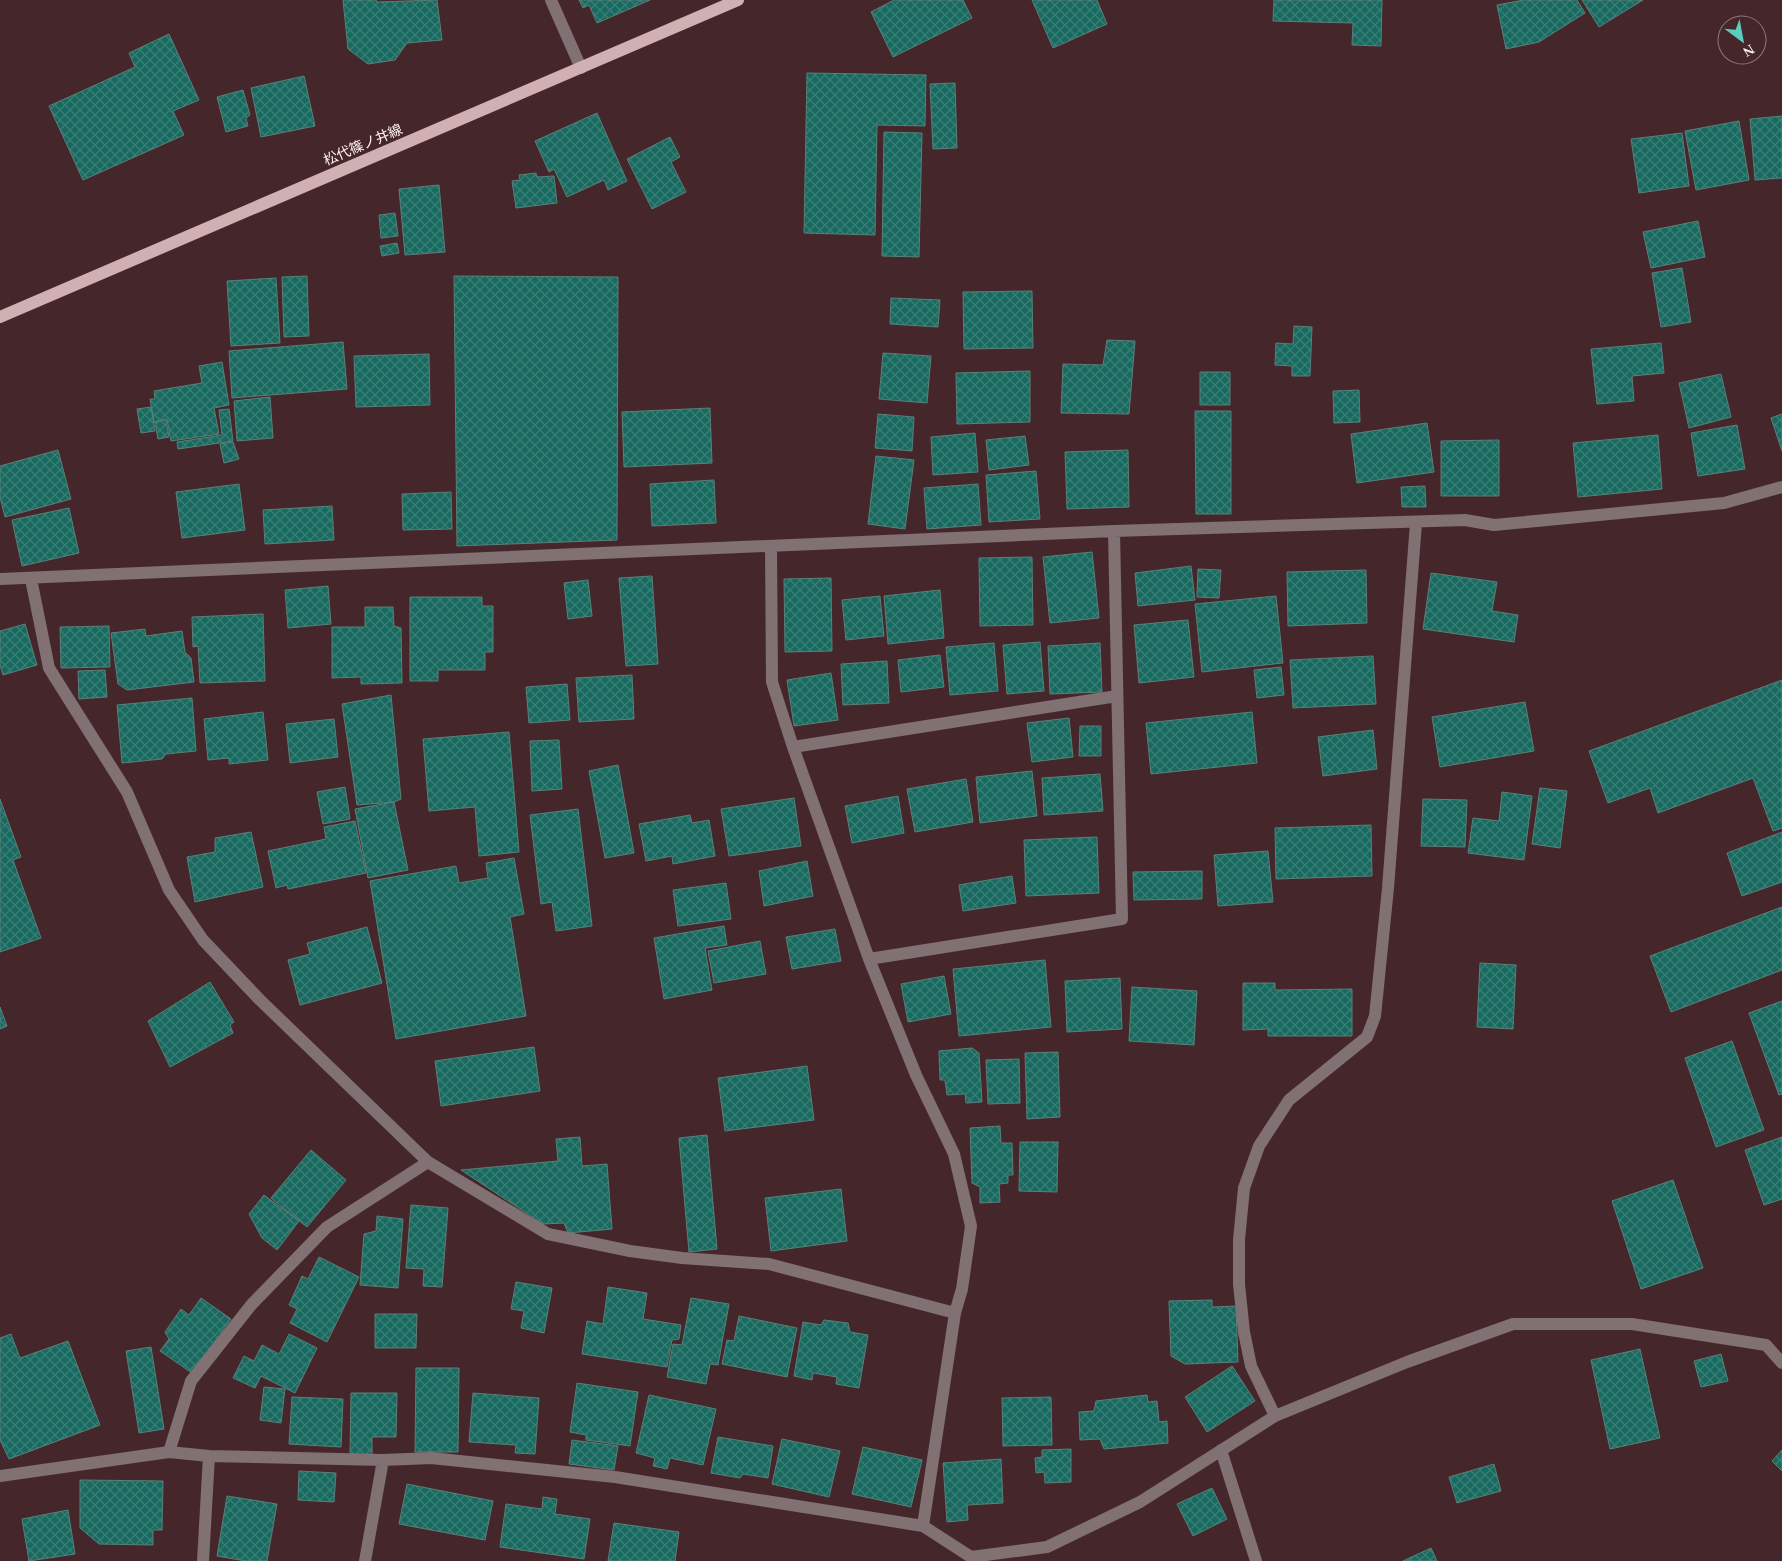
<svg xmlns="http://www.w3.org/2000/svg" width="1782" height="1561" font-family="'Times New Roman','Noto Sans JP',serif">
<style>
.building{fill:url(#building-cross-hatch);stroke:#598079}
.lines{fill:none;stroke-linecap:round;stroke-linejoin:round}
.minor{stroke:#817172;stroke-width:12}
.major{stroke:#d1b0b3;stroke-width:12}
.labels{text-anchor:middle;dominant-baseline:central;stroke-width:4.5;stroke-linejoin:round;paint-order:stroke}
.street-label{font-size:14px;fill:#fdf1f2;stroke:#45272b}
</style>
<defs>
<pattern id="building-cross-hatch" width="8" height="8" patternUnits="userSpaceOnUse" patternTransform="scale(1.25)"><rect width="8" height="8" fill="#18695f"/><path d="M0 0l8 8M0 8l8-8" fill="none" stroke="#3a7f76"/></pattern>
</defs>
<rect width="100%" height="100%" fill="#45272b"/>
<path class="building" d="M343,0H376L377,2L437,0L442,40L407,43L395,60L368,64L348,49Z
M579,0H650L597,23L589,5L583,8Z
M894,0H963L972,18L893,57L871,12Z
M1032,0H1097L1107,24L1053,48Z
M1274,0H1382L1381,46L1352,45L1353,23L1273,21Z
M1524,0H1577L1585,13L1539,42L1506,49L1497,5Z
M1582,0H1643L1599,27Z
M169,34L199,100L173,111L184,135L83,180L49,106L135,67L129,53Z
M807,73L926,75L925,126L877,125L875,235L804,233Z
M304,76L315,126L261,137L251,88Z
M955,83L957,148L933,149L930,84Z
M243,90L250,115L246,118L248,126L226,132L217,97Z
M597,113L627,181L608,190L604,180L567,197L554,169L549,172L535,141Z
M1782,116V178L1755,180L1750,119Z
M1739,121L1749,180L1696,190L1685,131Z
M884,132L922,133L919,257L882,256Z
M1682,133L1689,186L1639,193L1631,139Z
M670,137L680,157L671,162L686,192L652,209L627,159Z
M536,173L537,177L554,176L557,203L516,208L512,181L520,180L519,175Z
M439,185L445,252L405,255L399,189Z
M395,213L398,236L381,238L379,215Z
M1698,221L1705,257L1651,268L1643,232Z
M397,243L399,253L382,256L380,246Z
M1682,268L1691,322L1661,327L1652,273Z
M307,276L309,336L284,337L282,277Z
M454,276L618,277L617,540L457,546Z
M276,278L280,343L231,346L227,281Z
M1032,291L1033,348L964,349L963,292Z
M891,298L940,300L938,327L890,324Z
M1294,326L1312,327L1310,376H1292V366L1275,365L1276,343L1293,344Z
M1107,340L1135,341L1129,414L1061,413L1063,364L1103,365Z
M343,342L347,389L232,398L229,351Z
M1661,343L1664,373L1632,376L1634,401L1597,404L1591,349Z
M883,353L931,356L927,403L879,399Z
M429,354L430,405L356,407L354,356Z
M222,362L229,405L214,408L219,434L171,441L167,419L154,422L150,399H155L154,391L202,383L199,366Z
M1030,371V422L957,424L956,373Z
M1200,372H1230V405H1200Z
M1721,374L1731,417L1689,428L1679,383Z
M1359,390L1360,422L1334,423L1333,391Z
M270,397L273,438L237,441L234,401Z
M151,407L155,431L141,433L137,409Z
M710,408L712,463L624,467L622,412Z
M229,409L233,441L178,449L177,442L222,435L219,410Z
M1195,411H1231V514H1196Z
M878,414L914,417L912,451L875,448Z
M1782,414V451L1771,418Z
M166,420L169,437L158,439L155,422Z
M1427,423L1434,472L1357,483L1351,434Z
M1737,425L1745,469L1698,476L1691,433Z
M975,433L978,472L933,475L931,437Z
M1658,435L1662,489L1578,497L1573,443Z
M1025,436L1029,465L989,470L986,440Z
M1499,440V496H1441V441Z
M233,442L239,459L224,463L220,444Z
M58,450L71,499L5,517L0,497V466Z
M1128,450L1129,507L1067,509L1065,452Z
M876,456L914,460L905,529L868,524Z
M1036,471L1040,519L989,522L986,475Z
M714,480L716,523L652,526L650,484Z
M239,484L245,530L182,538L176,492Z
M978,484L981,525L927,529L924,488Z
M1425,486L1426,507H1402L1401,487Z
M451,492L452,529L403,530L402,494Z
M332,506L334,540L265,544L263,510Z
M69,508L79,553L22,566L12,520Z
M1092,552L1099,618L1050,623L1043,557Z
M1032,557L1033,625L980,626L979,558Z
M1191,566L1195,600L1138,606L1135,573Z
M1198,569L1221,570L1219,598L1197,597Z
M1366,570L1367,623L1288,626L1287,572Z
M1431,573L1497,582L1492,611L1518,615L1514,642L1423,629Z
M652,576L658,664L626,666L619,578Z
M831,578L832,651L785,652L784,579Z
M588,580L592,616L568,619L564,583Z
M328,586L331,624L288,628L285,590Z
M940,590L944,638L888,644L884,596Z
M880,596L884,636L846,640L842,600Z
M1276,596L1283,663L1202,672L1195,604Z
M410,597H482V606H493V652H485V670H438V681H410Z
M365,607H393L394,626L401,628L402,683L361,684V677L332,678V627H365Z
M263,614L265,681L200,683L198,646L193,647L192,617Z
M1188,620L1194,677L1139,683L1134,625Z
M25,624L37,665L3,675L0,665V631Z
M109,626L110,667L61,668L60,627Z
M145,629L146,636L182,631L185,652L191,658L194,682L127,690L118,684L111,633Z
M1040,642L1044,691L1007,694L1003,645Z
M994,643L998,691L950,695L946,647Z
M1100,643L1102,692L1050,694L1048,646Z
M940,655L944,687L901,692L898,660Z
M1373,656L1376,704L1293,708L1290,660Z
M887,661L889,703L843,705L841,664Z
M1281,667L1284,695L1257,698L1254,670Z
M105,670L107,697L79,699L78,671Z
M831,673L838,720L794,726L787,680Z
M632,675L634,719L579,722L576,678Z
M1782,680V828L1773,831L1753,778L1658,813L1650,788L1608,803L1589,751Z
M567,684L570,720L529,723L526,687Z
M391,695L401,799L394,802L357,805L342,704Z
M192,698L196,751L166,754L162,759L122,763L117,705Z
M1525,702L1534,751L1440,767L1432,717Z
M263,712L268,760L229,764V758L208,760L204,719Z
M1252,712L1257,763L1151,774L1146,723Z
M1069,718L1073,757L1032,762L1027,723Z
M334,719L338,757L290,763L286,724Z
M1080,726H1101V756H1079Z
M1373,730L1377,769L1323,776L1318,737Z
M509,732L519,852L479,856L475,807L429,811L423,739Z
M559,740L562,789L532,791L530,741Z
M618,765L634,853L605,858L589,771Z
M1032,771L1037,816L980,823L976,777Z
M1100,774L1103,811L1044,815L1042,778Z
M966,779L973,822L915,832L907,789Z
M345,787L350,819L323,824L317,792Z
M1540,788L1567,791L1560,848L1532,844Z
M1502,792L1532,796L1524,860L1468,853L1473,818L1499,821Z
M898,796L904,833L852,843L845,806Z
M794,798L801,846L729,856L721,809Z
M0,799L21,857L13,860L41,938L0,952Z
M1423,799L1467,800L1465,847L1421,846Z
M394,802L408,870L368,878L355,809Z
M578,809L592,926L556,931L552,902L541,904L530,815Z
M690,815L692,823L709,820L715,856L673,864L672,856L646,861L639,824Z
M355,821L366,873L288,889L287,885L276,888L268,851L326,839L324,827Z
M1371,825L1372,876L1276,879L1275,828Z
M251,832L263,887L195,902L187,857L215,852V838Z
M1782,832V882L1742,896L1727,853Z
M1097,837L1099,893L1026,896L1024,840Z
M1268,851L1273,902L1218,906L1214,855Z
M514,858L524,914L510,917L526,1016L396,1039L370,881L456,866L459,883L488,878L486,863Z
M807,861L813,896L764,906L759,871Z
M1202,871V899L1134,900L1133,872Z
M1012,876L1016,903L963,911L959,885Z
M726,883L731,919L678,926L673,890Z
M1782,907V970L1671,1012L1650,956Z
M724,926L727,945L705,948L712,990L664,999L654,938Z
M367,927L382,983L300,1005L288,960L310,954L307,943Z
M835,929L841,961L792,969L786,937Z
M760,941L766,974L714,983L708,951Z
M1045,960L1051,1027L959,1036L953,969Z
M1480,963L1516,965L1513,1029L1477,1027Z
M944,976L951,1014L908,1022L901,984Z
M1120,978L1122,1029L1067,1032L1065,981Z
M210,982L234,1022L230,1025L233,1033L170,1067L148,1021Z
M1243,983H1275V990L1352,989V1036H1268V1029L1243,1030Z
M1132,987L1197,991L1194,1045L1129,1041Z
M1782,1001V1094L1779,1095L1749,1013Z
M0,1007L7,1026L0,1029Z
M1732,1041L1764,1130L1716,1147L1685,1058Z
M534,1047L540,1091L441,1106L435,1061Z
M972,1048L979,1053L982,1102L966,1103L965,1094L947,1095L945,1080H940L939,1051Z
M1058,1052L1060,1117L1027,1119L1025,1053Z
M1019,1059L1020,1103L988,1104L986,1060Z
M807,1066L814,1120L725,1131L718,1078Z
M1000,1126L1001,1143H1012L1013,1175H1008V1183L999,1184L1000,1202L980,1203V1187L972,1183L970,1128Z
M707,1135L717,1249L689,1252L679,1138Z
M580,1137L582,1166L607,1164L612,1229L568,1233L564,1223L543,1224L461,1170L558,1161L556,1139Z
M1782,1137V1199L1764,1205L1745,1150Z
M1020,1142H1058L1057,1192L1019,1191Z
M311,1150L346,1180L307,1227L271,1198Z
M1673,1180L1703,1268L1641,1289L1612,1201Z
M841,1189L847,1241L771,1251L765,1198Z
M264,1195L299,1221L277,1250L262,1238L249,1214Z
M411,1205L448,1208L442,1287L423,1286L424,1269L406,1268Z
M377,1216L403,1219L398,1288L360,1285L364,1234L376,1231Z
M319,1257L359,1277L327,1342L290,1323L297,1309L289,1305L302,1276L308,1279Z
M516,1282L552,1288L544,1333L521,1328L524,1311L511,1309Z
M608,1287L647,1293L643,1319L681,1325L679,1339L672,1340L667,1367L582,1354L587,1321L603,1324Z
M201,1298L231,1319L192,1373L160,1351L169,1339L165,1332L181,1309L189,1315Z
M691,1298L729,1304L718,1365L710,1364L706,1384L667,1377L673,1344L682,1345Z
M1212,1300V1307L1236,1306L1238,1362L1185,1364L1171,1356L1169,1301Z
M375,1314H417L416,1348H375Z
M739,1316L797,1328L787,1377L722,1364L727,1340L734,1341Z
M824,1320L848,1323L850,1332L868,1335L859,1388L836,1384L837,1377L813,1373L812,1380L794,1376L803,1322L821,1325Z
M11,1334L20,1358L68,1341L100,1425L9,1459L0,1440V1338Z
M289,1334L317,1348L295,1393L261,1376L255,1388L233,1378L244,1356L254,1361L262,1345L279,1354Z
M151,1347L164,1429L139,1433L126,1351Z
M1640,1349L1660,1438L1610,1449L1591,1360Z
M1721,1354L1728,1381L1701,1387L1694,1361Z
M1232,1366L1255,1401L1207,1432L1185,1397Z
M416,1368H459L458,1452H415Z
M577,1383L638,1392L630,1446L586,1440V1435L570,1432Z
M264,1387L285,1389L281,1423L260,1420Z
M351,1393H397L396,1437H372V1455L350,1454Z
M473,1393L539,1398L535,1454L515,1453L516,1445L469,1442Z
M649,1395L716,1409L703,1465L670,1458L667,1469L653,1466L655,1458L636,1453Z
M1147,1395L1148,1402L1157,1401L1159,1422L1167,1421L1168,1443L1104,1449L1100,1439L1080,1440L1079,1412L1094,1411L1096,1401Z
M292,1397L343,1399L341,1447L289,1444Z
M1051,1397L1052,1445L1003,1446L1002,1398Z
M718,1437L773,1446L768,1478L743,1474L740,1478L711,1473Z
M782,1439L840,1451L829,1497L772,1484Z
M572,1440L618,1446L614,1470L569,1464Z
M863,1447L922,1460L911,1507L852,1494Z
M1071,1449V1482L1045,1483L1044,1472L1036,1473L1035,1458L1042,1457V1450Z
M1782,1450V1471L1772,1461Z
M1001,1459L1003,1503L967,1505L968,1520L947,1522L943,1463Z
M1494,1464L1501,1491L1457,1503L1449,1477Z
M299,1471L336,1473L334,1502L298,1500Z
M80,1480L163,1481L162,1530H153V1545L99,1544L80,1528Z
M407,1484L493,1501L485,1540L399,1524Z
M1212,1488L1227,1519L1193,1536L1177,1504Z
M227,1496L277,1504L267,1561H246L217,1556Z
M543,1497L557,1499L555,1514L590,1519L584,1559L500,1547L506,1504L542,1509Z
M68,1510L75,1554L29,1561L22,1519Z
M614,1523L679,1532L675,1561H608Z
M1431,1548L1437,1561H1403Z"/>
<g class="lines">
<path class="minor" d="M551,0L581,68
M771,546L772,682L793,747L869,959L916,1075L954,1154L971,1226L962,1289L955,1313L923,1526
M0,579L1114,531L1465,520L1494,525L1724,503L1782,487
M31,579L49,668L127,792L169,890L203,940L260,1000L428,1162L548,1234L630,1251L682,1258L769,1264L955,1313
M793,747L1117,696
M869,959L1122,919L1114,531
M1275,1416L1251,1366L1244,1332L1239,1284V1240L1244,1188L1259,1146L1289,1100L1367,1037L1375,1016L1388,888L1416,523
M1221,1450L1256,1561
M169,1452L191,1381L252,1304L327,1227L428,1162
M0,1476L169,1452L209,1456L383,1460L431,1458L615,1477L923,1526L971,1557L1047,1547L1140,1502L1275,1416L1407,1362L1513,1324H1632L1766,1345L1782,1363
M203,1561L209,1456
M365,1561L383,1460"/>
<path class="major" d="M0,317L738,0"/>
</g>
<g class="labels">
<g class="street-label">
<text transform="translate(363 145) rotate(-23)">松代篠ノ井線</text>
</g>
</g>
<g transform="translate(1742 40) rotate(148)"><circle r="24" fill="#45272b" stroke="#8f787b"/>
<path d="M0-4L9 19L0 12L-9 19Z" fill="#59cebe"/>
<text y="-8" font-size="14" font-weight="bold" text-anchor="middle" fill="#fdf1f2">N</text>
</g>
</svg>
